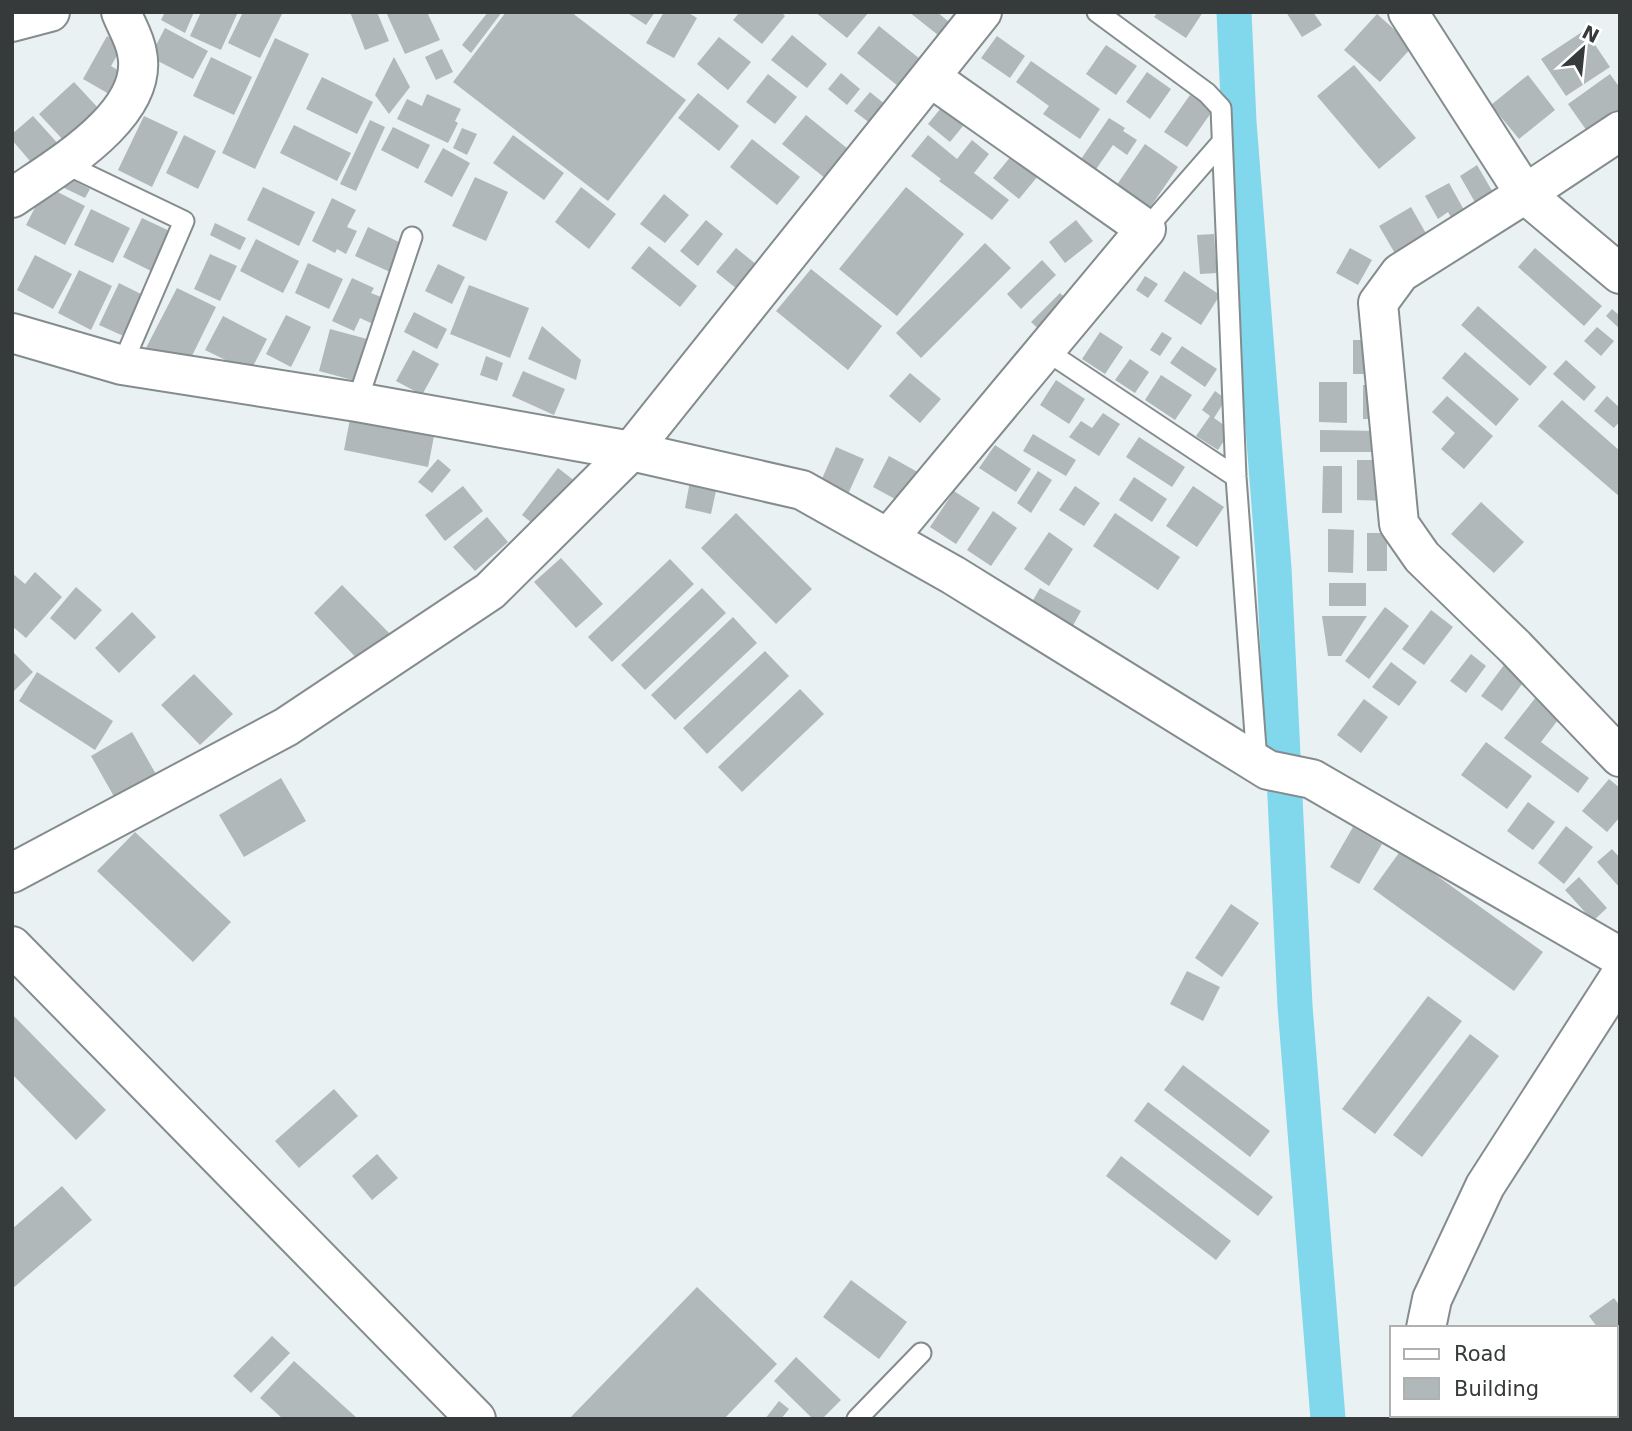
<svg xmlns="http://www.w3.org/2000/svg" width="1632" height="1431" font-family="'DejaVu Sans',sans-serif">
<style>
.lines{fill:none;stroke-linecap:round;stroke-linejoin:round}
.canal{stroke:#81d7eb;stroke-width:35}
.building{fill:#b0b8ba}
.lane-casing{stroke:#848c8d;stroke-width:23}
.street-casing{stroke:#848c8d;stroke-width:42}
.secondary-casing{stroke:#848c8d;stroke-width:42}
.lane{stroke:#fff;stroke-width:19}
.street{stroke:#fff;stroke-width:38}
.secondary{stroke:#fff;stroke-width:38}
</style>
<rect width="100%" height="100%" fill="#e9f1f3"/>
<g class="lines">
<path class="canal" d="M1234,12L1239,122L1274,568L1295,1006L1328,1419"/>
</g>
<path class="building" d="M165,12H194L185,33L161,20Z
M201,12H238L221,50L190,36Z
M243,12H283L260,58L228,43Z
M350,12H377L389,41L365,50Z
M386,12H427L440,40L405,54Z
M488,12H502L471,53L462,45Z
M506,12H571L686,100L608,201L453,82Z
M626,12H655L646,25Z
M664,12H687L697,18L674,58L646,43Z
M740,12H781L785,16L762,44L733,20Z
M815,12H869L847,38Z
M909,12H937L949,22L938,35Z
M1158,12H1203L1186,38L1154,17Z
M1286,12H1313L1322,25L1302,37Z
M1377,14L1413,46L1380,82L1344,50Z
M879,26L920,59L898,86L857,53Z
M165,28L208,51L193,79L150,57Z
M1585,30L1610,67L1566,96L1541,59Z
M792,35L827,64L807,88L771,60Z
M107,36L123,45L111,66L121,72L109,94L83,79Z
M997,36L1025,56L1010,78L981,58Z
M719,37L751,62L728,90L697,64Z
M275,38L309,54L255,169L222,153Z
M1106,45L1137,66L1116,95L1086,74Z
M442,49L453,72L436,80L425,57Z
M211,57L252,77L234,115L193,96Z
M394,57L410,87L389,114L375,95Z
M1031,61L1100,109L1080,139L1043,114L1049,106L1016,82Z
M1354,65L1416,138L1379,169L1317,96Z
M1147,72L1171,89L1150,119L1126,102Z
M841,73L860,89L847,105L828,89Z
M768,74L797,97L775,124L746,102Z
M1610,74L1620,88V113L1589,134L1568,104Z
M1528,75L1555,110L1519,139L1491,105Z
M322,77L373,102L357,134L306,109Z
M74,82L100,110L65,142L39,114Z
M870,92L886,105L871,124L854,111Z
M698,93L739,126L719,151L678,118Z
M427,94L461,109L455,121L458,123L448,143L397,119L407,99L422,106Z
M1190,95L1213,110L1187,147L1164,132Z
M945,103L967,121L950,142L928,124Z
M806,115L848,149L825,178L782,144Z
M33,116L61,147L36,168L12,140V134Z
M144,116L178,132L152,187L118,170Z
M1109,118L1125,128L1123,131L1137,140L1127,155L1113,145L1094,172L1079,162Z
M370,120L385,127L356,191L340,184Z
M294,125L351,153L337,181L280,153Z
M393,127L430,145L418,169L381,150Z
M462,128L477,134L467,155L453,148Z
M184,135L216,151L198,189L166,173Z
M513,135L564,173L544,200L493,163Z
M928,135L957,159L972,140L989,154L974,173L1009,200L992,220L939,181L941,179L911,156Z
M752,139L800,177L777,205L730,167Z
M1145,144L1178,167L1149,209L1116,186Z
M443,148L470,163L452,197L424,182Z
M1012,155L1038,176L1019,199L993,178Z
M1477,165L1498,201L1480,211L1460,176Z
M65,176L90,189L85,198L60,186Z
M475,177L508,192L486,241L452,226Z
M1449,183L1469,219L1456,226L1448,212L1438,219L1425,196Z
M46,186L85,206L65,245L26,225Z
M263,187L315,212L299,246L247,220Z
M581,187L616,214L589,249L555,222Z
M906,187L964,234L897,316L839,269Z
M664,194L689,215L665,243L640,224Z
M332,198L356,210L347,227L357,231L346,254L337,249L335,253L312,241Z
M1411,207L1432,244L1400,262L1379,226Z
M91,209L130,228L113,263L74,245Z
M142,218L176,234L157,274L123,257Z
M706,220L723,234L698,266L680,251Z
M1076,220L1093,241L1065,263L1049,242Z
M215,223L246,238L240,250L210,235Z
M368,227L403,244L390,272L355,256Z
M1214,234L1217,273L1200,274L1197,235Z
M256,239L299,261L283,293L240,271Z
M985,243L1011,268L921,358L896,333Z
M649,246L697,286L680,307L631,268Z
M736,248L757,265L737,289L716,272Z
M1350,248L1372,260L1358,285L1336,273Z
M1535,248L1602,306L1584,326L1518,267Z
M210,254L237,266L220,301L194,289Z
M35,255L72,274L53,309L17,290Z
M1042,260L1056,275L1021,309L1007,294Z
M308,263L343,279L329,309L295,293Z
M438,264L465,277L452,304L425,291Z
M811,269L882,326L848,370L776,311Z
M79,270L112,286L91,330L58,313Z
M1184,271L1220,295L1201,325L1164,301Z
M1145,276L1158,284L1148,298L1136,290Z
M352,278L374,288L371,293L386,299L375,325L360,318L354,331L332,321Z
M119,283L147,297L128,338L99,325Z
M469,285L529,308L510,358L450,334Z
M177,288L216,307L186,368L146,348Z
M1060,293L1074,306L1045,335L1031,322Z
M1478,306L1547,367L1530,386L1461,325Z
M1612,309L1620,316V329L1606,316Z
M414,312L447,329L437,349L404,332Z
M286,315L311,327L291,367L266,354Z
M223,316L267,339L250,372L205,350Z
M542,326L581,360L576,380L528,359Z
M1597,327L1614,341L1601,356L1584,341Z
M330,329L367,339L356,381L319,371Z
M1100,332L1123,347L1105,374L1082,359Z
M1162,332L1172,338L1160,356L1150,350Z
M1353,340H1376V374H1353Z
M1182,346L1217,369L1205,387L1170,363Z
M413,350L439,364L422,395L396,381Z
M1465,352L1519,399L1496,426L1442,378Z
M486,356L503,363L497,381L480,375Z
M1130,359L1149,372L1135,393L1115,380Z
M1566,360L1596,387L1584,401L1553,374Z
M523,371L565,389L554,415L512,396Z
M910,373L941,399L920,423L889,396Z
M1161,375L1192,395L1175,420L1145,400Z
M1056,380L1085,399L1069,424L1040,405Z
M1319,382H1347V423L1319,422Z
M1363,385H1381V419H1363Z
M1215,391L1226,399L1214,418L1231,430L1218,450L1196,436L1210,416L1202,410Z
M1447,396L1493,436L1464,469L1441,449L1455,433L1432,412Z
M1607,396L1620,408V421L1614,428L1594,411Z
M1562,400L1620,451V497L1538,426Z
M1103,413L1120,424L1099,456L1069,437L1081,421L1092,428Z
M351,414L435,431L428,467L344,450Z
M1320,430L1379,431L1380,452H1320Z
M1033,434L1076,460L1066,476L1023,451Z
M1139,437L1185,467L1172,487L1126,457Z
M995,445L1031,469L1016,492L979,468Z
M836,447L864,459L848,494L821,481Z
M889,456L923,475L906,505L873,487Z
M438,459L451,470L432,493L418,482Z
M1357,460H1388V501L1357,500Z
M1323,466H1342V513H1322Z
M558,468L580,485L543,532L522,515Z
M1038,471L1052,480L1031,513L1017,503Z
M1134,477L1167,499L1152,522L1119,500Z
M690,481L717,486L711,514L685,508Z
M463,486L483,511L445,541L425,515Z
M1075,486L1100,503L1084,526L1059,510Z
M1193,486L1224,507L1197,547L1166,526Z
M954,491L980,508L956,544L930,527Z
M1481,502L1524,542L1494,573L1451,534Z
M993,511L1017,528L991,566L967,550Z
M736,513L812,589L776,624L701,548Z
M1115,513L1180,557L1158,590L1093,546Z
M487,517L508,542L475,571L453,547Z
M1328,529L1354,530L1353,573L1328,572Z
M1049,532L1073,549L1049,586L1024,569Z
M1367,533H1387V571H1367Z
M561,558L603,604L576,628L534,582Z
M670,559L694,584L612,662L588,637Z
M35,572L62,597L26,638L12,626V573L25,584Z
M1329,583H1366V606H1329Z
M342,585L392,636L362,664L314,613Z
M76,587L102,610L75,640L50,618Z
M702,588L726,613L645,690L621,665Z
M1040,588L1081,611L1070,631L1028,609Z
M1385,607L1409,626L1369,679L1345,661Z
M1431,610L1453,627L1424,665L1402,649Z
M132,612L156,637L119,673L95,648Z
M1322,616H1367L1341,656H1328Z
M733,617L757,643L675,720L651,695Z
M12,651L33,672L12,693Z
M765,651L789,676L707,754L683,728Z
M1471,654L1486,666L1466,693L1450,681Z
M1391,662L1417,682L1399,706L1372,687Z
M1504,665L1525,680L1502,711L1481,696Z
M37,672L113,721L95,750L19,701Z
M194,674L233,714L200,745L161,705Z
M800,689L824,714L742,792L718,767Z
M1536,697L1561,716L1541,742L1589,778L1578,793L1504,738Z
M1364,699L1388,717L1361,753L1337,735Z
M132,732L157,776L116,800L91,756Z
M1486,742L1532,776L1507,809L1461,775Z
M281,778L306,821L244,857L219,815Z
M1609,779L1620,788V817L1607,832L1582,811Z
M1528,802L1555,822L1533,850L1507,831Z
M1566,826L1593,847L1564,884L1538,863Z
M1353,827L1382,844L1359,884L1330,867Z
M135,832L231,922L193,962L97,871Z
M1612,849L1620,858V888L1597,862Z
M1401,850L1543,952L1514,991L1373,889Z
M1579,877L1607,908L1593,921L1565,890Z
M1231,904L1259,923L1222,977L1195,958Z
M1187,971L1220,987L1203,1021L1170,1004Z
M1428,996L1462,1021L1375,1134L1342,1109Z
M12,1014L106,1110L76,1140L12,1074Z
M1470,1034L1499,1056L1422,1157L1393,1135Z
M1183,1065L1270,1131L1250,1157L1164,1090Z
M334,1089L358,1116L299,1168L275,1141Z
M1148,1102L1273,1197L1258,1216L1134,1121Z
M377,1154L398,1178L372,1200L352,1176Z
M1121,1156L1231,1241L1216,1260L1106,1176Z
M62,1186L92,1220L12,1289V1229Z
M851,1280L907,1322L879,1359L823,1317Z
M697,1287L777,1364L724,1419H569Z
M1614,1298L1620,1306V1358L1616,1353V1328H1598L1589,1316Z
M272,1336L290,1353L251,1393L233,1376Z
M796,1357L841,1400L822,1419H813L774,1381Z
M294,1361L358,1419H283L260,1398Z
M779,1401L789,1409L781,1419H765Z"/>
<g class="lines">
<g class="lane-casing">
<path id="lane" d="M1097,12L1207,93L1221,108L1236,477L1257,762
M63,163L184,221L122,365
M1146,229L1222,142
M1045,350L1236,477
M357,402L412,237
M857,1419L921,1353"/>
</g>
<g class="street-casing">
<path id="street" d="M1408,12L1525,194L1620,131
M12,22L50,12
M12,198C55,168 150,115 137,53C135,39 126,25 121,12
M1620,274L1525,194L1400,273L1378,303L1399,524L1422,557L1515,647L1620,757
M12,333L122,365L357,402L631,451L802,490L953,575L1268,770L1312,779L1620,957
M889,537L1146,229L930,77
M12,873L286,727L490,591L631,451L982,12
M1426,1328L1432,1299L1485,1186L1620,976
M1426,1415L1428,1419"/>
</g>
<g class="secondary-casing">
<path id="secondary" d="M12,946L476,1419"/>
</g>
<use href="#lane" class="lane"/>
<use href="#street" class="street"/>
<use href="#secondary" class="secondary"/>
</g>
<rect width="1632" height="1431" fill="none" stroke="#363a3a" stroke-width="28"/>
<rect x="1390" y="1326" width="228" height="91" fill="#ffffff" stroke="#afb0b0" stroke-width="2"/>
<rect x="1404" y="1349" width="35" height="10" fill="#ffffff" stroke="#afb0b0" stroke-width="2"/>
<text x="1454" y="1361" font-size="21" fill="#363a3a">Road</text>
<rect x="1404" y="1378" width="35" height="21" fill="#b0b8ba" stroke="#afb0b0" stroke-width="2"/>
<text x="1454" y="1396" font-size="21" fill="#363a3a">Building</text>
<g transform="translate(1583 49) rotate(27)" stroke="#ffffff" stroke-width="5" paint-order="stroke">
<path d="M0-5L12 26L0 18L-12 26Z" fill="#363a3a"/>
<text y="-10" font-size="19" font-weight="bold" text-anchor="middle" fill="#363a3a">N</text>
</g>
</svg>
